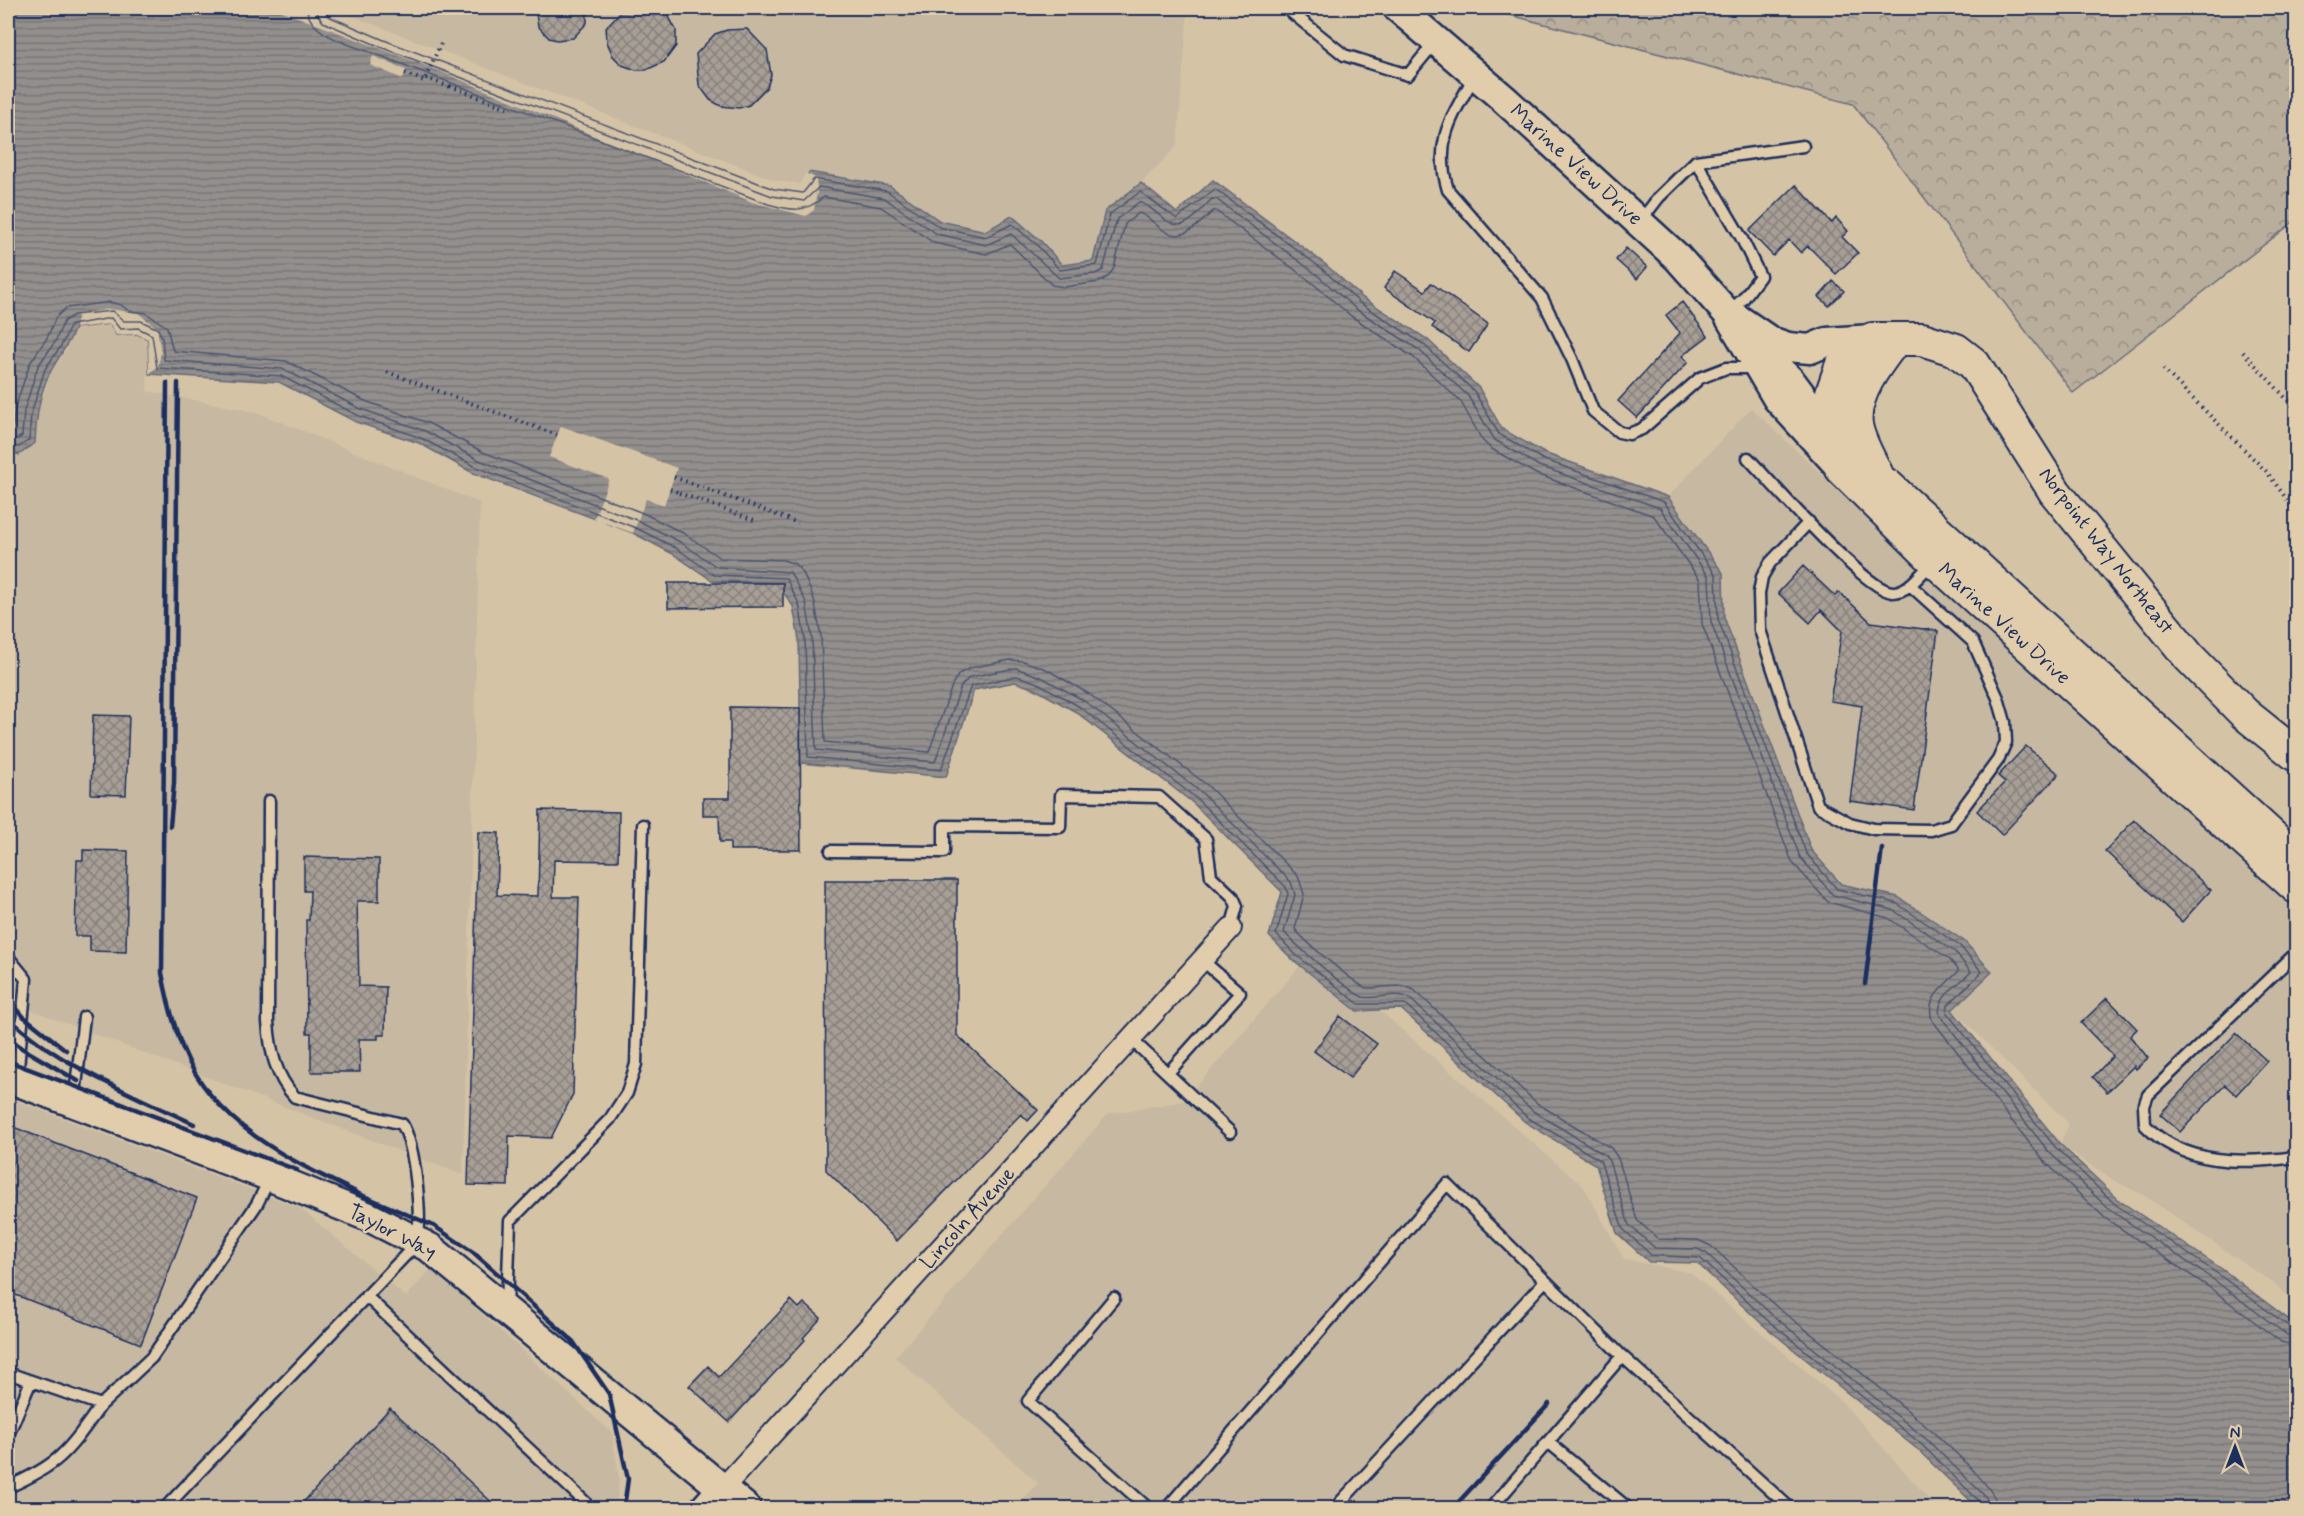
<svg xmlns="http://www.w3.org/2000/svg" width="2304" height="1516" font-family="Mynerve,sans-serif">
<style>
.built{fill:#c7b8a1}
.forest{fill:url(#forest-crowns);stroke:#6a6e7d;stroke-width:1.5}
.water{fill:url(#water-rules);stroke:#63697a;stroke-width:1.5}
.pier{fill:#d5c3a6}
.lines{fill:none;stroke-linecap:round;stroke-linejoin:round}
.shore{stroke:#4b5571;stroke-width:1.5}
.building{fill:url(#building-cross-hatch);stroke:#1b2f5e;stroke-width:1.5}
.lane-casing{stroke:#1b2f5e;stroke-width:15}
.street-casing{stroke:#1b2f5e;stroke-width:24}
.secondary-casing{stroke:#1b2f5e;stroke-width:33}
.primary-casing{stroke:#1b2f5e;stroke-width:36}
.path{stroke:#1b2f5e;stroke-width:4;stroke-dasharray:1.5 4.5;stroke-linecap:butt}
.lane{stroke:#e1cdab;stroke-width:10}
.street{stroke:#e1cdab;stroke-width:20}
.secondary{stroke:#e1cdab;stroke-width:28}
.primary{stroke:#e1cdab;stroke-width:32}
.rail{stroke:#1b2f5e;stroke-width:4.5}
.labels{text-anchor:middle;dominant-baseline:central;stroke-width:4.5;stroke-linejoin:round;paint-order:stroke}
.street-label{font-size:21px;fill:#1b2f5e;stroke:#e1cdab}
</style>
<defs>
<pattern id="forest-crowns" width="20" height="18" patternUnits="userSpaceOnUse" patternTransform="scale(1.5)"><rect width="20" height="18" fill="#b9ae9c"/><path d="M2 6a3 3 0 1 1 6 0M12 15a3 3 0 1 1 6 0" fill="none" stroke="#968e82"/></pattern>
<pattern id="water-rules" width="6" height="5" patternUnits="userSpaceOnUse" patternTransform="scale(1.5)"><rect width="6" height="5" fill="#938f8d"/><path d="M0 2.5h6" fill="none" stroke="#777576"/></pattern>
<pattern id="building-cross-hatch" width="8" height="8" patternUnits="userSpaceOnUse" patternTransform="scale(1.5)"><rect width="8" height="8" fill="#a79e95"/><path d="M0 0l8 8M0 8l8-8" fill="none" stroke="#87817d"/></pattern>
</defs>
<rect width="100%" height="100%" fill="#d5c3a6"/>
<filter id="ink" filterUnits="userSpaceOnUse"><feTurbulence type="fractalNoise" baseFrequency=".0167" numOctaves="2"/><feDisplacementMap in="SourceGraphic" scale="12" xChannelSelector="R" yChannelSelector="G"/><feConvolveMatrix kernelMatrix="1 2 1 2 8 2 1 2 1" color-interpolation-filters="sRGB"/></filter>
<g filter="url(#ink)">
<path class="built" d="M324,8H1188L1177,146L1141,183L1105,211L1093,261L1061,265L1041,241L940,221L890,186L802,187L776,183Z
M110,324L116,335L137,334L149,339L147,391L256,412L480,503L463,1175L8,1001V450L20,455L35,443L37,415L51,371L67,349L75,328Z
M1751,408L2101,734L2296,908V1303L2273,1283L2145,1196L2109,1178L2060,1144L2069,1124L1952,1009L1991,972L1964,941L1898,897L1841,884L1811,850L1724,617L1723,573L1668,497Z
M1300,966L1357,1011L1379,1010L1584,1187L1624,1259L1691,1273L1842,1402L1937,1508H1015L1038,1483L895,1357L1108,1114L1184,1101Z
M8,1098L300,1208L406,1297L432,1268L612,1433L619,1479L616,1508H8Z"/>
<path class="forest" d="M1499,8H2296V220L2073,393L1853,104L1506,14Z"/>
<path class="water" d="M8,8H324L776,183L802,187L809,172L890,186L940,221L986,231L1012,216L1041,241L1062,265L1093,261L1105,211L1141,183L1177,213L1213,180L1325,264L1363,298L1427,339L1479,388L1502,429L1544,453L1668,497L1723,573L1724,617L1811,850L1841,884L1898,897L1964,941L1992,972L1952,1010L2060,1144L2120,1201L2222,1269L2296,1325V1508H1978L1917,1449L1762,1324L1697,1263L1649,1262L1617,1233L1596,1165L1525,1122L1401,1009L1357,1011L1292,959L1269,936L1282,892L1193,803L1076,712L1035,689L1015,682L974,690L946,777L801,763L799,640L793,606L783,592V583L713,581L673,554L633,533L473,473L419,443L356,422L279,382L149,374L148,339L137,334L116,335L110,324L75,328C69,344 60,355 52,369C39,391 36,419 35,443L19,455L8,450Z"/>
<path class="pier" d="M274,8L334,9L777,181L800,184L805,173L816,178L817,192L814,210L806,216L752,202L442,72Z
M373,56L406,70L403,79L370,65Z
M109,309L138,313L157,328L161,353L158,366L149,374L148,339L137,334L116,335L110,324L75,328L78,314Z
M561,426L677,468L664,505L646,499L633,533L594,519L609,479L549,457Z"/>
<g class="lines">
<path class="shore" d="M307,8C308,36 356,46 378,55L768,204C793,211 804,213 824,197L881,207L934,243L986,254L1010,244L1052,285L1064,287L1099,282L1109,276L1114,268L1125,224L1139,213C1146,215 1153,222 1159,227C1181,246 1197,226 1213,211H1216L1310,281L1351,316L1413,357L1461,402L1482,440L1490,448L1536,474L1654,516L1700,580L1702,624L1792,862L1828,902L1888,918L1949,959L1958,969V972C1944,986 1925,998 1932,1020L2043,1160L2105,1218L2209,1287L2281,1342L2296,1346
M316,8L318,15L323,22L381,47L772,196L804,201L819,187L884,198L937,234L986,245L1011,234L1059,278L1095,274L1103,270L1117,219L1139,202C1146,204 1153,210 1159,215C1184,237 1192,218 1212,199H1216L1316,274L1356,309L1419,350L1468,396L1495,440L1539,466L1660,508L1709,577L1711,622L1800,857L1833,895L1893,910L1955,952L1971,972C1960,984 1935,997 1940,1016L2050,1153L2110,1210L2214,1280L2287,1335L2296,1337
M324,8L328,16L384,40L774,189L803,193L814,179L887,191L939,227L986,237L1012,224L1037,245L1060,270L1097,265L1110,214L1140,192L1177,219L1215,189L1321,268L1360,303L1423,344L1474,391L1499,434L1542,459L1664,502L1716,575L1718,619L1806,853L1837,889L1896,903L1960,946L1982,972L1948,1005L1947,1013L2056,1148L2116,1205L2218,1274L2291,1328L2296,1330
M8,428L13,426L15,408L30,363L47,338L56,317L66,308L110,302L121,305L129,311L146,313L167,327L173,351L286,361L365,401L428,423L483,452L643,513L685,534L720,558L783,560L795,564L803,573L814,599L821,636L825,742L929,752L953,683L959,674L970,668L1010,660L1023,661L1046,669L1089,694L1207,785L1298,876L1304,894L1295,929C1302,939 1358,987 1367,988C1383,989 1399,982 1414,990L1538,1104L1611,1148L1618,1158L1637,1220L1658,1239L1698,1240L1711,1246C1734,1266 1755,1288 1778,1308C1815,1338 1997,1471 1998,1508
M8,437L17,439L22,436L24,411L38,366L55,342L64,321L74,315L112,311L124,321H141L158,329L162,337L164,360L283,369L361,409L425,431L479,460L639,521L680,542L717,567L790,572L806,602L812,638L816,750L935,762L961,686L970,677L1016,668L1041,677L1083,700L1202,793L1291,882L1295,895L1284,932C1292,942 1352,994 1363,997C1378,1000 1394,991 1409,998L1533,1111L1605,1155L1609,1161L1629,1225L1655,1248L1697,1249L1706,1253L1771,1314L1926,1439L1986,1497L1989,1508
M8,445L19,447L29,440L31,414L45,369L61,346L71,325L111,318L120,329L138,328L152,335L157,368L281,376L359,416L421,438L476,467L636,528L676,548L714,575L786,578L799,604L805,639L808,757L941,770L971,686L1017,676L1038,683L1080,707L1197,799L1286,887L1288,894L1276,934L1296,955L1359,1004H1405L1528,1118L1600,1160L1623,1229L1651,1255L1700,1258L1766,1319L1921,1444L1980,1502L1982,1508"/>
</g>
<path class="building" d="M535,8H587V23L573,38L557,40L549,38L538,26Z
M624,8H660L668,15L676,30V46L664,62L646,70H636L622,65L613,56L607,42L606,27Z
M747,29L767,50L771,75L767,87L749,105L739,108L721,106L710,100L699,85L696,54L715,34L727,30Z
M1796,185L1832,223L1836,218L1848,231L1842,237L1858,253L1836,274L1808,246L1801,253L1789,240L1773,256L1749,231Z
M1626,248L1647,267L1637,279L1616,260Z
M1395,271L1425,291L1431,283L1488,324L1469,352L1432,327L1435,323L1384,288Z
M1833,281L1844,291L1829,306L1819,297Z
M1682,302L1708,336L1682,356L1688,362L1637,418L1618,401L1680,333L1666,315Z
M1803,566L1835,596L1839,592L1871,622L1938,631L1914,810L1850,801L1862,706L1830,701L1842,631L1821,610L1810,623L1778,593Z
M668,583H783V607L668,608Z
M730,707L800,708L801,850H730V842H720L719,815H703V798H730Z
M93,715L129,716L126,795L91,794Z
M2026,746L2059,774L2002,835L1977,811L2005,782L1998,776Z
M540,810L619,812L618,861L554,860L553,897H579L573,1094L551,1138L509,1136L508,1186L468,1185L478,832L499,833L497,895L538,896Z
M2134,820L2211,890L2182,922L2105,851Z
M83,850L128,851L126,952L90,951V936H75L77,860H83Z
M304,857L379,859V901H357L359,986L386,987L385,1035H378V1039H359L360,1072H311V1033H307L306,920H309L310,891H304Z
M825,880H957V1035L1038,1110L1028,1121L1021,1114L897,1241L826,1170Z
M2107,998L2137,1029L2130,1036L2148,1058L2136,1069L2134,1066L2107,1092L2093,1077L2113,1056L2081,1023Z
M1340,1016L1377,1044L1350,1078L1314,1051Z
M2236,1033L2267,1061L2236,1095L2225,1085L2180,1132L2160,1114Z
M8,1125L197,1198L141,1344L8,1292Z
M791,1300L799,1308L804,1303L821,1318L803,1338L805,1340L729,1422L689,1386L708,1366L719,1377Z
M390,1408L499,1509H297Z"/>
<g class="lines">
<g class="lane-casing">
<path id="lane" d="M1291,12L1344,55L1408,75L1436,41
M1475,75C1452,117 1433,141 1448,190L1542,298L1572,359L1593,411L1619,432L1629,434L1642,429L1700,378L1726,368H1757
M1696,161L1741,237L1760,276L1743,299L1730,311
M1639,223L1659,197L1696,161L1803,146
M1748,458C1771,482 1865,590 1892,592C1908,593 1922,572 1932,563
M1809,522L1770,563L1762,577L1759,593L1760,630L1818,806L1850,823L1874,829L1931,830L1951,824L1998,760L2006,742L2005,722L1998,698L1973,642L1910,585
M831,851L944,852V826L1060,827L1061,795L1159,797L1206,839L1211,876L1233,897L1237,906L1231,928
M2296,953L2148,1095L2144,1106L2145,1125C2184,1166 2244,1164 2296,1157
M8,957L26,979L17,1079
M1131,1039L1230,1132
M1168,1073L1240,993L1202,960
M74,1103L84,1017
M366,1296L585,1502L578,1508
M1114,1298L1028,1401L1148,1508
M507,1307L510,1221L610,1119L627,1093L636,1064L643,825
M8,1373L101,1405L152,1357L257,1204L270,1178
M8,1435L31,1381
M1548,1442L1628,1508
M8,1487C61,1464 68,1451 101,1405
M165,1508L418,1242C421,1214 416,1147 402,1124L295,1097C275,1076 270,1049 268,1022L269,801
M1167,1508L1447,1184L1622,1356
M1335,1508L1545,1281
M1491,1508L1622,1356L1790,1508"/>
</g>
<g class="street-casing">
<path id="street" d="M722,1489L1231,928"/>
</g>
<g class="secondary-casing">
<path id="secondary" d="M1398,8L1504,99L1677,257L1727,313L1777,398L1841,468
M1729,313L1770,341L1788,347L1810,349L1827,342L1872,339
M1762,354L1790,380L1824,425
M8,1078L271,1177L369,1217L430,1248L746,1508
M705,1508L722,1489"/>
</g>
<g class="primary-casing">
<path id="primary" d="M1878,477C1870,460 1859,443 1856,425C1852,395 1877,363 1894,341
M1887,485L2296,858
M2296,755L2245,714L2189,657L2055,492L1974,364L1956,350L1922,339H1872L1859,347L1841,367L1832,393L1829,422L1841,468L1935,561L2296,887"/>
</g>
<path class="path" d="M405,73L424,81L442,41
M426,78L450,87
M450,86L507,108
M2243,352L2296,409
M2163,369L2267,472L2296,512
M387,372L557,435
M674,477L798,523
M670,489L680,493
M679,493L754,520"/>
<use href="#lane" class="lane"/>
<use href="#street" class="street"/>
<use href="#secondary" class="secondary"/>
<use href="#primary" class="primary"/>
<path class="rail" d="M167,383L162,973C167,999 173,1024 183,1049C213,1123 288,1160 356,1192
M170,826L174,783L178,383
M1865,984L1882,848
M8,998L23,1016L66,1050
M8,1017C56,1064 133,1095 194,1124
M8,1036L20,1047L78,1081
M8,1061L297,1170
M350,1190L434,1226L473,1252L572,1340L609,1394L628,1479L624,1508
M1453,1508L1549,1404"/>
</g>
</g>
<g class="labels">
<g class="street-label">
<text transform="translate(1576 165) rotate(42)">Marine View Drive</text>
<text transform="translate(2106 551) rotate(52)">Norpoint Way Northeast</text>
<text transform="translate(2004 624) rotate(42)">Marine View Drive</text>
<text transform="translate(968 1218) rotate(-48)">Lincoln Avenue</text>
<text transform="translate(392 1232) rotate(27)">Taylor Way</text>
</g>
</g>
<rect width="2304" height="1516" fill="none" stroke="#e1cdab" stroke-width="30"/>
<rect x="15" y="15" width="2274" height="1486" fill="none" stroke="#1b2f5e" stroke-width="2" filter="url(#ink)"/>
<g transform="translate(2235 1447)" stroke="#e1cdab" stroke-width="4.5" paint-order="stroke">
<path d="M0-4.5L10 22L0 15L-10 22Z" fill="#1b2f5e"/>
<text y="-9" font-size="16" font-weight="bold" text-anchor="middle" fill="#1b2f5e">N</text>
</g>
</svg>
